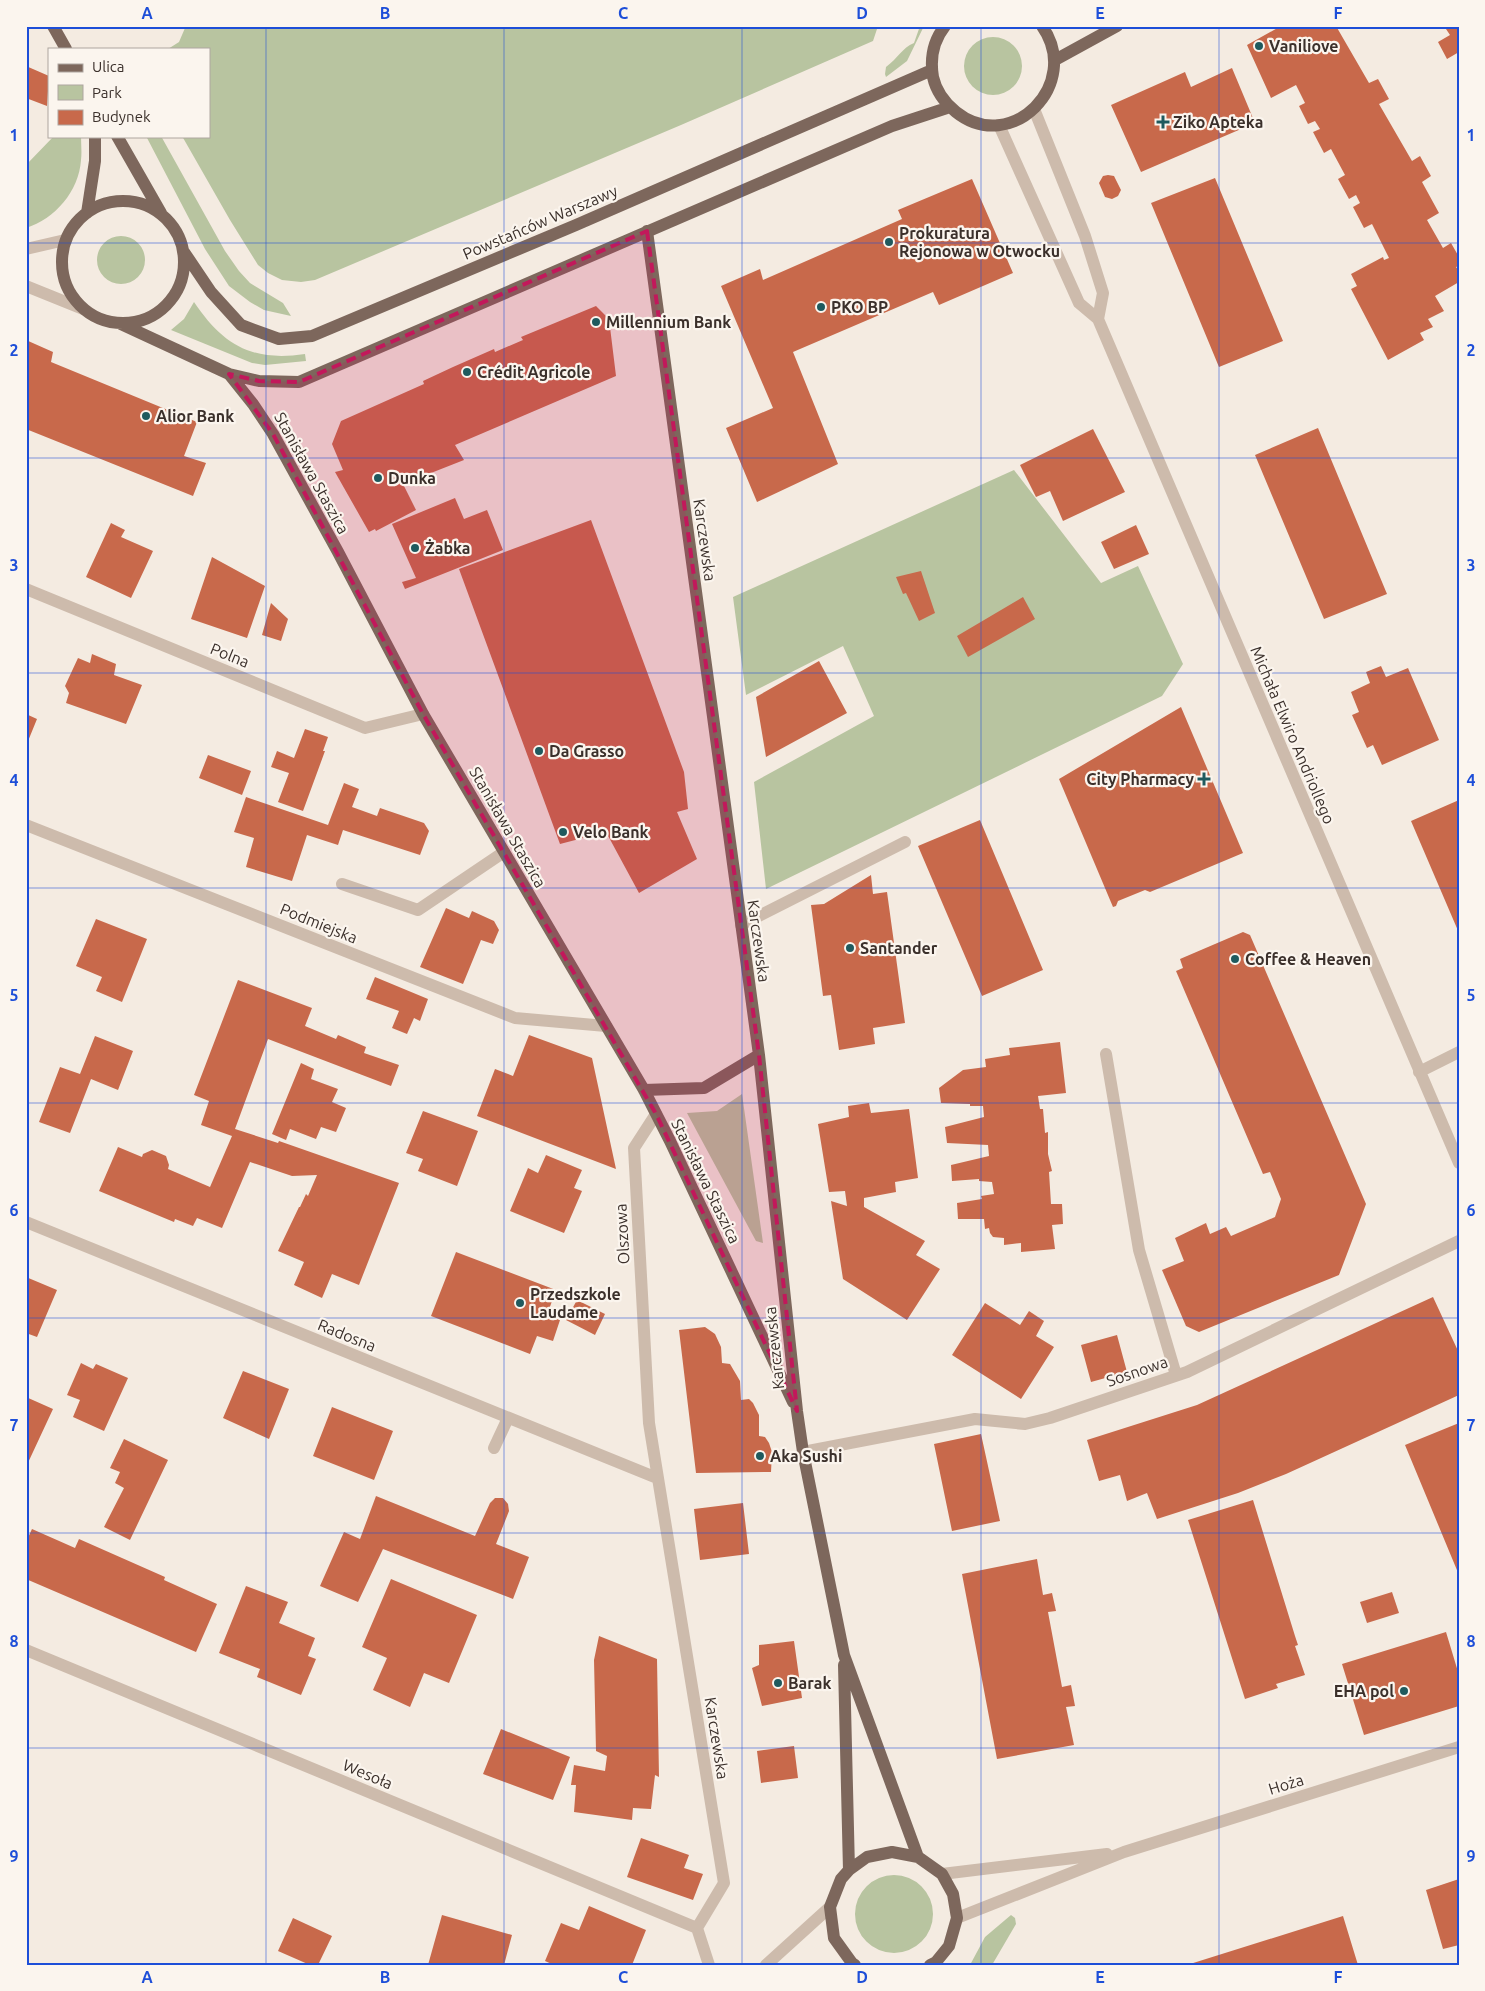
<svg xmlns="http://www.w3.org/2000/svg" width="1485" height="1991" font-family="Ubuntu,sans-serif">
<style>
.green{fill:#b8c4a0}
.building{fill:#c8694b}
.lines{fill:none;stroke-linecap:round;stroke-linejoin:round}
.minor{stroke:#cdbbac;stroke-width:12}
.major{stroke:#7d675c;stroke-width:12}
.marked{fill:#c2185b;fill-opacity:0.2;stroke:#c2185b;stroke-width:4;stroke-dasharray:10 6;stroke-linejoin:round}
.grid{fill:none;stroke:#1d4ed8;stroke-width:1;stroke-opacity:0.55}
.poi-dot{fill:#1f5a5e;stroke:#fbf5ee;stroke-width:2}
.labels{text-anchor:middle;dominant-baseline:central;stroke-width:4.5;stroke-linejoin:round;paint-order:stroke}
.poi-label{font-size:16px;font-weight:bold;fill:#3b302b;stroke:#fbf5ee;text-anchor:start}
.street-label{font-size:16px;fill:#3b302b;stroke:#fbf5ee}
.neatline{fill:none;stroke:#1d4ed8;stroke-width:2}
.grid-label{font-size:16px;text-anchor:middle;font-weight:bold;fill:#1d4ed8}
</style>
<rect width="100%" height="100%" fill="#f4ebe1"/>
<path class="green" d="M187,26H878L873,41L681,125L315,280L301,282L282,280L268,273L258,265L230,220L182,136H209V49H168L179,42L185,28Z
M920,26H924L907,61L886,77L885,74L886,67C898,58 902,48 914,43Z
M964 66a29 29 0 1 1 58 0a29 29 0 1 1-58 0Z
M54,136H81C81,144 82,152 81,160C79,191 55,219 26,228V165Z
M146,136H161L225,251L239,271L250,283L283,303L291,316L264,310L250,302L229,286L205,249Z
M97 260a24 24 0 1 1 48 0a24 24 0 1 1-48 0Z
M194,302C223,345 252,362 305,354L306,361L265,365L252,363L171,330L184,319Z
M1014,470L1101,583L1138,566L1183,664L1162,696L766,889L754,782L874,716L843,646L746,695L733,597Z
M742,1094L763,1243L756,1241L687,1113L717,1111Z
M855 1914a39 39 0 1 1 78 0a39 39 0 1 1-78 0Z
M1011,1915L1015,1918L1016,1924L992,1965H970L985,1937Z"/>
<path class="building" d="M1281,26H1336L1369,83L1378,79L1389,99L1379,104L1412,161L1420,156L1431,176L1422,182L1439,213L1427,220L1443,248L1451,243L1459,257V266L1456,267L1459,271V282L1435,296L1444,311L1428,319L1433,327L1420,333L1424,340L1388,360L1351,289L1357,286L1351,274L1383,257L1384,260L1389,258L1372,224L1364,228L1353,207L1360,203L1356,195L1349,199L1338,179L1345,175L1331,149L1324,153L1313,132L1320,129L1315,121L1308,124L1299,106L1305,103L1296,85L1271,98L1247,45Z
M1444,26H1459V52L1447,59L1438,42L1450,35Z
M26,66L49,76L47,106L26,98Z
M1232,68L1255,123L1141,172L1111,105L1185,72L1191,87Z
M1108,175L1114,176L1121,190L1118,196L1112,199L1105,197L1099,183L1103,176Z
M1215,178L1283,341L1219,367L1151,203Z
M972,179L1013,273L939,305L933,292L793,352L838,464L757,502L726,428L773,408L721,286L760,269L763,280L902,219L898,210Z
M596,306L609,319L616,376L455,445L464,460L403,484L416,510L376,531L375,529L369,532L335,472L343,470L332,444L341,421L424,384L423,381L453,367L494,349L495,352L523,340L521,337Z
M26,340L53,352L51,362L197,422L184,456L206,463L193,496L26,429Z
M1318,428L1387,594L1324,619L1255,455Z
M1093,429L1125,492L1063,521L1050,491L1036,497L1020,465Z
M455,498L464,519L487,510L503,550L405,589L402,582L416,578L392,524Z
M591,520L684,772L688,809L677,812L697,859L639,893L606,832L560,844L459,569Z
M111,523L125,530L121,537L153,551L131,598L86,577Z
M1136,525L1149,554L1114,569L1101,542Z
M212,557L265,586L247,638L191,619Z
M921,571L935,613L919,621L906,593L903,594L896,577Z
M1023,597L1035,619L968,657L957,636Z
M271,603L288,619L281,641L262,635Z
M92,654L116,664L114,675L142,685L126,724L66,703L69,693L65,686L78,658L90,663Z
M819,661L847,713L766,757L756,697Z
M1381,666L1386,677L1408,668L1439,740L1382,765L1373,745L1367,748L1352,715L1359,712L1351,692L1370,683L1366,672Z
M1181,707L1243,853L1150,892L1145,890L1118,901L1116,906L1113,907L1059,779Z
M26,714L37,719L26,746Z
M305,729L328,737L323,751H325L303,811L278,802L289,773L271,767L277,751L294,758Z
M208,755L251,771L242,795L199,778Z
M344,783L359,789L352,807L377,816L380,808L424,823L429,831L420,855L343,830L338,845L307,835L292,881L246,867L254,838L234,832L246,797L328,825Z
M1459,800V933L1411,821Z
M980,820L1043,970L982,996L918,846Z
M871,875L873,894L887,892L905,1023L873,1028L875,1044L839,1050L831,995L823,996L811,905L824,904Z
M446,908L469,918L472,911L494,921L499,930L493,944L481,940L463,984L420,967Z
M96,919L147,939L122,1002L96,991L102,977L76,966Z
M1243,932L1250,935L1366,1204L1339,1275L1199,1332L1186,1326L1162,1270L1184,1261L1175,1238L1206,1223L1210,1234L1226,1227L1231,1236L1275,1217L1281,1199L1270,1172L1263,1174L1176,971L1183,968L1180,959Z
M375,977L428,999L420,1021L414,1018L407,1034L392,1028L399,1011L366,999Z
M238,980L312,1008L305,1026L336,1039L338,1035L366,1047L364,1053L399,1065L391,1086L268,1039L235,1129L278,1143L279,1141L399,1183L359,1285L332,1274L322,1298L294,1285L304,1262L278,1251L299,1207H300L306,1194L308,1196L317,1175L292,1176L250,1162L222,1228L197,1218L193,1226L175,1219L174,1222L99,1191L118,1147L142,1157L143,1154L152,1150L166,1156L169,1165L168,1169L210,1187L232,1136L201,1125L209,1101L194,1095Z
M529,1035L592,1058L616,1169L477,1116L495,1069L513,1076Z
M95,1036L133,1051L118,1090L91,1079L70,1133L39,1122L60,1067L80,1074Z
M1060,1042L1066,1093L1038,1096L1040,1109H1043L1045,1133L1048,1132V1154L1052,1171L1049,1172L1051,1204H1062L1063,1224L1052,1225L1055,1249L1021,1252V1243L1004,1245V1238L993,1237L990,1233L989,1228L985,1229L984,1219H958L957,1203L982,1199L981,1196L994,1194L992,1182L979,1181V1179L952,1181L951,1165L989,1156L988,1145L947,1143L945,1127L984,1117L983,1106H970V1104L941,1103L939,1088L963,1070L986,1067L985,1059L1010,1055L1009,1048Z
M301,1063L314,1069L311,1079L338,1089L332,1102L346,1108L336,1132L321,1127L316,1139L290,1129L286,1140L272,1134Z
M869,1103L871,1113L909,1109L918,1178L895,1182L896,1192L864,1198V1207L925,1241L916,1255L940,1269L907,1320L843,1279L831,1201L847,1206L845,1191L829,1192L818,1124L849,1117L848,1106Z
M423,1111L478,1131L457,1186L418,1171L423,1159L406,1153Z
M546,1155L582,1170L574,1188L582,1191L564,1233L510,1211L528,1168L538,1173Z
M456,1252L556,1290L547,1315L560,1320L553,1341L537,1336L530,1354L431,1316Z
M26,1277L57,1290L37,1337L26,1333Z
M1433,1297L1459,1353V1395L1286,1474L1238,1493L1157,1519L1147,1493L1127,1501L1120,1475L1099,1481L1087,1440L1197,1405Z
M577,1300L605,1314L595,1335L566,1320Z
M985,1303L1020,1325L1029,1311L1044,1321L1036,1336L1054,1347L1021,1399L952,1355Z
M705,1327L715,1334L721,1347L722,1363L730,1364L740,1381L741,1400L749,1399L753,1403L759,1415V1436L765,1437L769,1443L772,1452L771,1472L696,1473L679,1330Z
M1117,1335L1127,1372L1091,1382L1081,1345Z
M81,1363L93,1369L96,1364L128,1378L104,1431L73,1417L80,1400L67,1395Z
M243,1371L289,1389L269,1439L223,1418Z
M26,1397L53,1409L26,1467Z
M332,1407L393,1431L374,1480L313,1456Z
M1459,1423V1575L1405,1445Z
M981,1434L1000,1521L952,1531L934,1444Z
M124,1439L168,1460L130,1540L104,1527L124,1488L115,1483L120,1472L110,1468Z
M376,1496L475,1536L490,1503L495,1498H503L508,1504L509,1511L496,1544L529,1557L513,1599L383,1549L358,1602L320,1586L344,1532L360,1539Z
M1253,1500L1295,1636L1298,1645L1295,1646L1305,1675L1276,1684L1278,1688L1245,1699L1188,1520Z
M743,1503L749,1554L700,1560L694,1509Z
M32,1529L75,1548L79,1539L165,1577L164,1580L217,1604L196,1652L26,1579V1542Z
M1037,1559L1043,1595L1052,1593L1056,1611L1048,1612L1062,1687L1071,1685L1075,1706L1066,1707L1074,1745L997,1759L962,1574Z
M391,1579L477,1615L449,1683L424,1673L410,1707L373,1690L387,1658L362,1647Z
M246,1586L288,1602L279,1623L315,1638L308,1656L316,1659L301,1695L257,1677L260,1669L219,1653Z
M1392,1592L1399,1613L1367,1623L1360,1602Z
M1446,1632L1459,1675V1706L1364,1735L1342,1664Z
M599,1636L657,1659L659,1777L655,1775L651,1809L633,1808L632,1820L574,1812L576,1785H571L574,1765L605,1771L607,1756L596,1751L594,1660Z
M794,1641L802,1698L762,1706L752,1668L759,1665V1645Z
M501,1729L570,1757L553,1800L483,1774Z
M794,1746L798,1778L761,1783L757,1751Z
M641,1838L689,1855L684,1868L703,1874L693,1900L627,1877Z
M1459,1879V1945L1443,1949L1426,1890Z
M589,1906L646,1930L632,1965H554L545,1961L561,1923L579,1930Z
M442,1915L512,1935L504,1965H428Z
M1343,1916L1358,1965H1191L1190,1964Z
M293,1918L332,1936L318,1965H310L278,1951Z"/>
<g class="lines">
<path class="minor" d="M1034,109L1085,236L1103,293L1098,319
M999,125L1079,303L1098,319L1459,1163
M26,249L65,240
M26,286L83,309
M26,589L365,728L423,714
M26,825L515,1018L606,1026
M342,884L418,910L504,852
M741,925L905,842
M1106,1054L1139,1250L1176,1375
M1419,1072L1459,1052
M656,1114L634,1148L649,1423L724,1883L697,1928L709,1965
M26,1222L657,1478
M494,1448L508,1418
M803,1452L975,1419L1025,1424L1050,1418L1187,1372L1459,1241
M26,1650L697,1928
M942,1874L1107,1854
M957,1918L1124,1852L1459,1747
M766,1965L830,1907"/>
<path class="major" d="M53,26L66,49
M945,26C933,41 930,59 933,77C936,91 945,103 956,112C1011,156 1083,84 1042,26
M1055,60L1117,26
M117,136L161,213
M62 262a61 61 0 1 1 122 0a61 61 0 1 1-122 0Z
M87,213L95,161V136
M647,231L759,1055L797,1411L803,1452L844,1655L918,1857
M184,252L211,292L241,325L279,339L312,336L576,225L932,70
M121,324L229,374L253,404L273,434L338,552L423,714L644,1090L670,1141L793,1402
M229,374L259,381L299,382L892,126L950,107
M644,1090L704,1088L759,1055
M844,1665L849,1870
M855,1965L852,1963L834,1938L830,1907L841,1879L849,1870L867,1857L892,1852L918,1857L942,1874L953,1894L957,1918L949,1946L936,1962L930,1965"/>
</g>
<path class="marked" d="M647,231L759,1055L797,1411L656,1114L423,714L273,434L229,374L259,381L299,382Z"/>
<path class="grid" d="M266,26V1965M504,26V1965M742,26V1965M981,26V1965M1219,26V1965M26,243H1459M26,458H1459M26,673H1459M26,888H1459M26,1103H1459M26,1318H1459M26,1533H1459M26,1748H1459"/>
<g class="poi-dot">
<circle cx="1259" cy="46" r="5"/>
<path d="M1160.5 114.5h5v5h5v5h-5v5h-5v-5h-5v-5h5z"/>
<circle cx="889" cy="242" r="5"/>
<circle cx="821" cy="307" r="5"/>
<circle cx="596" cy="322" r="5"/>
<circle cx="467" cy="372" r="5"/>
<circle cx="146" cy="416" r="5"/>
<circle cx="378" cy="478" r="5"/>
<circle cx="415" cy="548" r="5"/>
<circle cx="539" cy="751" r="5"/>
<path d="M1201.5 771.5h5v5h5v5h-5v5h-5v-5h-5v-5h5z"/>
<circle cx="563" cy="832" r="5"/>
<circle cx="850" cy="948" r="5"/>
<circle cx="1235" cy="959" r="5"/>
<circle cx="520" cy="1303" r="5"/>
<circle cx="760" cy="1456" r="5"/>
<circle cx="778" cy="1683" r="5"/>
<circle cx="1404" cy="1691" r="5"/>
</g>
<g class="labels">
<g class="poi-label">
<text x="1269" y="46">Vaniliove</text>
<text x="1173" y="122">Ziko Apteka</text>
<text x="899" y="233">Prokuratura<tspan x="899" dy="18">Rejonowa w Otwocku</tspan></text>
<text x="831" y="307">PKO BP</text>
<text x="606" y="322">Millennium Bank</text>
<text x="477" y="372">Crédit Agricole</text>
<text x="156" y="416">Alior Bank</text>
<text x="388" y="478">Dunka</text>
<text x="425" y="548">Żabka</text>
<text x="549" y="751">Da Grasso</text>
<text x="1194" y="779" text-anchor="end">City Pharmacy</text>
<text x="573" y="832">Velo Bank</text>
<text x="860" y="948">Santander</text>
<text x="1245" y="959">Coffee &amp; Heaven</text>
<text x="530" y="1294">Przedszkole<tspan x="530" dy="18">Laudame</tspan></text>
<text x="770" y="1456">Aka Sushi</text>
<text x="788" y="1683">Barak</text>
<text x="1394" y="1691" text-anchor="end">EHA pol</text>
</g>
<g class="street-label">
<text transform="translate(540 222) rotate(-23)">Powstańców Warszawy</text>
<text transform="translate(312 473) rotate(61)">Stanisława Staszica</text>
<text transform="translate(705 540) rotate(82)">Karczewska</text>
<text transform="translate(230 655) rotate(22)">Polna</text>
<text transform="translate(1293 735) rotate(67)">Michała Elwiro Andriollego</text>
<text transform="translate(508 827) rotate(60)">Stanisława Staszica</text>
<text transform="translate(319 923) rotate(22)">Podmiejska</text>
<text transform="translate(759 941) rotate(82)">Karczewska</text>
<text transform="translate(706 1181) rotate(64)">Stanisława Staszica</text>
<text transform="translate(622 1234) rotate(-93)">Olszowa</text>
<text transform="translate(347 1335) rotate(22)">Radosna</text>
<text transform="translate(774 1348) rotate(-96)">Karczewska</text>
<text transform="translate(1137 1371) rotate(-19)">Sosnowa</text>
<text transform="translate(717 1738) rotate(81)">Karczewska</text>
<text transform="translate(368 1774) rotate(23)">Wesoła</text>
<text transform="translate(1286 1784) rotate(-17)">Hoża</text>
</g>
</g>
<rect width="1485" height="1991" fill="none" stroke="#fbf5ee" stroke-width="55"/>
<rect x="48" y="48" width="162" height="90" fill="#fbf5ee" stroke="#aea6a0"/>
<rect x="58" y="64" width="25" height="8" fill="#7d675c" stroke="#aea6a0"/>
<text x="92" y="72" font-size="15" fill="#3b302b">Ulica</text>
<rect x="58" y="85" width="25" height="15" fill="#b8c4a0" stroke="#aea6a0"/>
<text x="92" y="98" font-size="15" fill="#3b302b">Park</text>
<rect x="58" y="110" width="25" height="15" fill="#c8694b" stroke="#aea6a0"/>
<text x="92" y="122" font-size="15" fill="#3b302b">Budynek</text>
<rect x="28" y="28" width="1430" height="1936" class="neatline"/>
<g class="grid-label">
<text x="147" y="19">A</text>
<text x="385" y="19">B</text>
<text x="623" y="19">C</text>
<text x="862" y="19">D</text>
<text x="1100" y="19">E</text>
<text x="1338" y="19">F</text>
<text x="14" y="141">1</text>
<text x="1471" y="141">1</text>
<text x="14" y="356">2</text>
<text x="1471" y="356">2</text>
<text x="14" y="571">3</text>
<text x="1471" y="571">3</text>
<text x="14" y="786">4</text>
<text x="1471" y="786">4</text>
<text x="14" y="1001">5</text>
<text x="1471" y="1001">5</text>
<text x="14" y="1216">6</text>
<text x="1471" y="1216">6</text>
<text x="14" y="1431">7</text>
<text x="1471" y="1431">7</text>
<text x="14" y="1647">8</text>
<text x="1471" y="1647">8</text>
<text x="14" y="1862">9</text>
<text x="1471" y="1862">9</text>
<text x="147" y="1983">A</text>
<text x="385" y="1983">B</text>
<text x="623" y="1983">C</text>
<text x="862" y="1983">D</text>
<text x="1100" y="1983">E</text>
<text x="1338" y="1983">F</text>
</g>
</svg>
